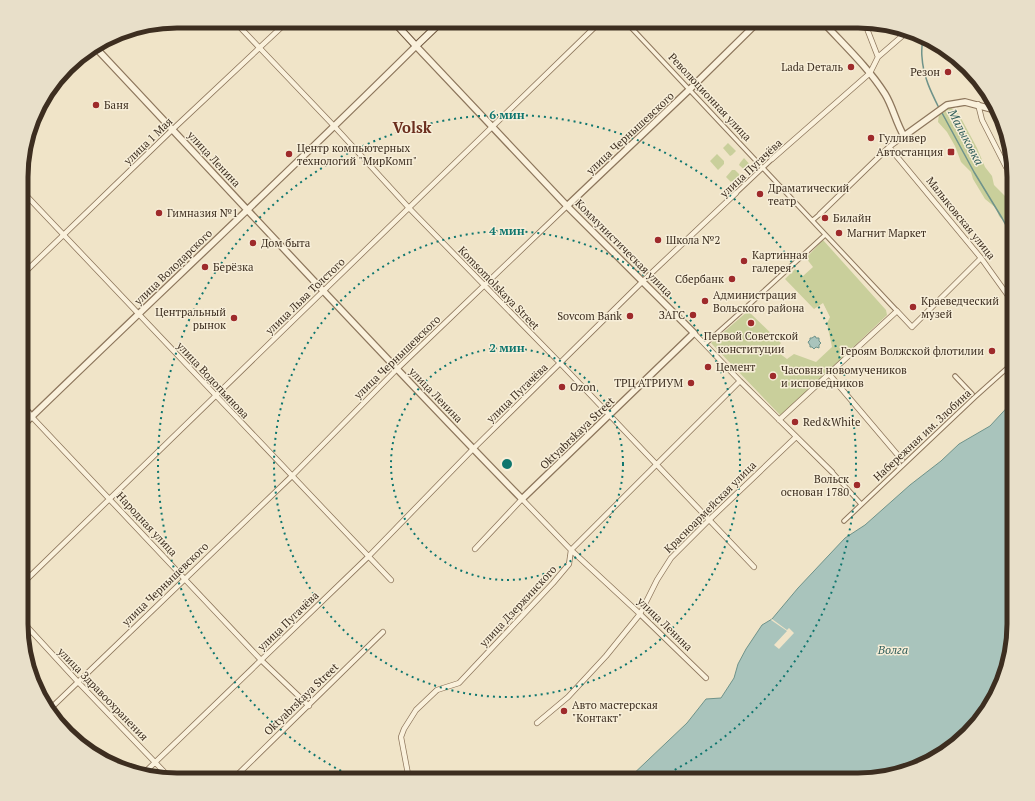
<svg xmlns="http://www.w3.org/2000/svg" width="1035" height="801" font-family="'PT Serif',serif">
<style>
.green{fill:#c9cf9b}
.water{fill:#a9c4bc;stroke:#6f938a}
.pier{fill:#f0e4c8}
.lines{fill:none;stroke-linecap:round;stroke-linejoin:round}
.stream{stroke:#6f938a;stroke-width:1.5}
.pedestrian-casing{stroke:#8d765c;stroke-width:5.5}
.minor-casing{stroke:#8d765c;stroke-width:6}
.tertiary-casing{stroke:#8d765c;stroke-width:8}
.secondary-casing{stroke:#6f573f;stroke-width:8}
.pedestrian{stroke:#faf1dc;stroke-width:3.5}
.minor{stroke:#faf1dc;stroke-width:4.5}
.tertiary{stroke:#faf1dc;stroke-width:5.5}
.secondary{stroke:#faf1dc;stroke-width:6}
.ring{fill:none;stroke:#0f766e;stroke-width:2;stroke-dasharray:2 4}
.poi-dot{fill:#9e2a2b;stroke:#f7eed8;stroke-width:1.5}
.labels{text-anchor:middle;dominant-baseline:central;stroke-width:3;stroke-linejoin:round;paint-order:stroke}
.poi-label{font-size:11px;fill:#3d2e20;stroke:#f7eed8;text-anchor:start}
.street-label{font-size:11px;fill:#3d2e20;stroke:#f7eed8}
.water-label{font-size:12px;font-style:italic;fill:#2f5d5a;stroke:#f7eed8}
.district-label{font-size:15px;font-weight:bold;fill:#6b2e1e;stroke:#f7eed8}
.rim{fill:none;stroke:#3d2e20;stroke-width:5}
.centre{fill:#0f766e;stroke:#f7eed8;stroke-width:2}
.ring-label{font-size:12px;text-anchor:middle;font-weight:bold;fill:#0f766e;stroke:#f7eed8;stroke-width:3;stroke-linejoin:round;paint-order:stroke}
</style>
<rect width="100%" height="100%" fill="#f0e4c8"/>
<path class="green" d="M946,108H951L957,112L962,120L977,148L985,167L992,176L994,185L1007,198L1010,209L1014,217V251L1008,241L1010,233L1009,227L999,216L996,208L985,199L973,179L971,172L961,162L955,146L947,132L938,122L939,114Z
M728,143L736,151L732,155L730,156L723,148Z
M717,154L724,161V164L718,170L710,161Z
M744,158L753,168L748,173L739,165L740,163Z
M732,170H735L743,178L736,184L732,181L731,182L726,177Z
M823,240L886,310L887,315L781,416L711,343L748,311L781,343L775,350L787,359L794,354L816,362L832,347L827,323L830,317L823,303L814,309L785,279L795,269L803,276L813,267L806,258Z"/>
<path class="water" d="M815,336L816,338H819V341L821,343L819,345V348L816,347L814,349L812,347H810V345L808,342L810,340V338H812Z
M1014,400V634L1002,684L975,727L918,768L858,780H627L687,723L706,699L721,698L734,678L738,664L746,649L762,625L772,619L798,588L845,538L865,525L910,485L941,461L959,444L990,426Z"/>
<path class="pier" d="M772,619L787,630L789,628L794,633L779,649L774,645L787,631L771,620Z"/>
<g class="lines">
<path class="stream" d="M922,35C923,43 921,50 922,57C923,76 931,92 939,108
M941,111L974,172L1002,218L1014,240"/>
<g class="pedestrian-casing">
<path id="pedestrian" d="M625,21L897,311
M736,193L772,159
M813,220L820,214
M705,344L752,302L825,235
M955,376L972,394
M832,472L861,504
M844,521L975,397L1014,362"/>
</g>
<g class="minor-casing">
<path id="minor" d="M234,21L334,126L409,208L561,364L754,567
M864,21L878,57
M978,104L982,120L1006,167L1013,173
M889,147L981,258L1014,304
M772,159L870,73L878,57L908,31
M22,191L391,580
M820,214L889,147L904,136
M22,275L172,130L288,21
M694,333L740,381L832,472
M829,374L902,460
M32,417L261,660L309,706
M779,420L897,311L912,327L981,258
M475,549L522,499L571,550L640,614L706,678
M21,585L601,21
M21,620L78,682L172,780
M50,709L292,476L397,369L567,206
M537,723L568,697L606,656L640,614L657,580L671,558L709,520L796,437
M143,774L368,557L473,449L643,281L736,193
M232,780L383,632
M407,780L408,774L401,737L404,729L416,710L437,690L459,683L553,583L569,564L571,550L740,381"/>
</g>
<g class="tertiary-casing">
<path id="tertiary" d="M822,21C843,44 868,67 885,94C893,107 896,123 904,136L947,105L965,102L999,111
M567,206L690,89L759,21
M22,406L32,417
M22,426C153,299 286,175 416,46L567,206L694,333L522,499C377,351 237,198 95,47"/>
</g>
<g class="secondary-casing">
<path id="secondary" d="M393,21L416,46L442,21"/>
</g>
<use href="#pedestrian" class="pedestrian"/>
<use href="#minor" class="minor"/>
<use href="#tertiary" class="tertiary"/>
<use href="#secondary" class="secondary"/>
</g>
<g class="ring">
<circle cx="507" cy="464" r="116"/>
<circle cx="507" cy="464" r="233"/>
<path d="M357 779A349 349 0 1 1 657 779"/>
</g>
<g class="poi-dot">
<circle cx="851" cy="67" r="4"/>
<circle cx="948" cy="72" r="4"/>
<circle cx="96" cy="105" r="4"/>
<circle cx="871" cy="138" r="4"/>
<rect x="947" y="148" width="8" height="8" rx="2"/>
<circle cx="289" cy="154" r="4"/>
<circle cx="760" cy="194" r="4"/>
<circle cx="159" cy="213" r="4"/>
<circle cx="825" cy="218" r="4"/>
<circle cx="839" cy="233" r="4"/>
<circle cx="658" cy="240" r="4"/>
<circle cx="253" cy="243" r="4"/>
<circle cx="744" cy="261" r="4"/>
<circle cx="205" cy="267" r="4"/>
<circle cx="732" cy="279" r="4"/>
<circle cx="705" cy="301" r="4"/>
<circle cx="913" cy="307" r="4"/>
<circle cx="693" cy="315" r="4"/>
<circle cx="630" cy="316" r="4"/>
<circle cx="234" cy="318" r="4"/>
<circle cx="751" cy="323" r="4"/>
<circle cx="992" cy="351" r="4"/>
<circle cx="708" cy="367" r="4"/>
<circle cx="773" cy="376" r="4"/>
<circle cx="691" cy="383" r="4"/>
<circle cx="562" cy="387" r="4"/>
<circle cx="795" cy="422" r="4"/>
<circle cx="857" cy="485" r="4"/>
<circle cx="564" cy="711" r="4"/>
</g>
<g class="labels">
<g class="poi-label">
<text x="843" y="67" text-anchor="end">Lada Dеталь</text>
<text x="940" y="72" text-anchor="end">Резон</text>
<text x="104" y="105">Баня</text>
<text x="879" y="138">Гулливер</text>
<text x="297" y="148">Центр компьютерных<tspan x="297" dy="13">технологий "МирКомп"</tspan></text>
<text x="943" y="152" text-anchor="end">Автостанция</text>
<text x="768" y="188">Драматический<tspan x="768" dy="13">театр</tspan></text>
<text x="167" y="213">Гимназия №1</text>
<text x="833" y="218">Билайн</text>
<text x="847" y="233">Магнит Маркет</text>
<text x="666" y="240">Школа №2</text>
<text x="261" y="243">Дом быта</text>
<text x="752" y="255">Картинная<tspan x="752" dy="13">галерея</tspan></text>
<text x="213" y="267">Берёзка</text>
<text x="724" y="279" text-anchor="end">Сбербанк</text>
<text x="713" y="295">Администрация<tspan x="713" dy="13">Вольского района</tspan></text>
<text x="921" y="301">Краеведческий<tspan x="921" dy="13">музей</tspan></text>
<text x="226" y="312" text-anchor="end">Центральный<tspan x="226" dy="13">рынок</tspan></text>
<text x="685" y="315" text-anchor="end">ЗАГС</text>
<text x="622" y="316" text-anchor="end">Sovcom Bank</text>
<text x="751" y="336" text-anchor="middle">Первой Советской<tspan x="751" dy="13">конституции</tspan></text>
<text x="984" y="351" text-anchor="end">Героям Волжской флотилии</text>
<text x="716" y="367">Цемент</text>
<text x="781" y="370">Часовня новомучеников<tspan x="781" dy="13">и исповедников</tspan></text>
<text x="683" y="383" text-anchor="end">ТРЦ АТРИУМ</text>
<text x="570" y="387">Ozon</text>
<text x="803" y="422">Red&amp;White</text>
<text x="849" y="479" text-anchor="end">Вольск<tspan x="849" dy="13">основан 1780</tspan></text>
<text x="572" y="705">Авто мастерская<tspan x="572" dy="13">"Контакт"</tspan></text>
</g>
<g class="street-label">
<text transform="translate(710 97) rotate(47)">Революционная улица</text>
<text transform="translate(630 133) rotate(-43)">улица Чернышевского</text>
<text transform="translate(148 141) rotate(-44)">улица 1 Мая</text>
<text transform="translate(214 159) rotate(47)">улица Ленина</text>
<text transform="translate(751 168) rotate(-43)">улица Пугачёва</text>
<text transform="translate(961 218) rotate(51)">Малыковская улица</text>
<text transform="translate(624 248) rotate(45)">Коммунистическая улица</text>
<text transform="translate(173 267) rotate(-44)">улица Володарского</text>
<text transform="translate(499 288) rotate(46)">Komsomolskaya Street</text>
<text transform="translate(305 296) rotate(-44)">улица Льва Толстого</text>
<text transform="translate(397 357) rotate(-44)">улица Чернышевского</text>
<text transform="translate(213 380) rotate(47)">улица Водопьянова</text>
<text transform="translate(517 393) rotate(-44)">улица Пугачёва</text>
<text transform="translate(436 395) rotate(46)">улица Ленина</text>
<text transform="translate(577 433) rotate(-44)">Oktyabrskaya Street</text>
<text transform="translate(922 435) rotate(-43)">Набережная им. Злобина</text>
<text transform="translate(710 507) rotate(-45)">Красноармейская улица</text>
<text transform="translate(147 524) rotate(47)">Народная улица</text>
<text transform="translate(165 584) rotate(-44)">улица Чернышевского</text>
<text transform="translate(518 606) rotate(-47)">улица Дзержинского</text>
<text transform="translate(288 621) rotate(-44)">улица Пугачёва</text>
<text transform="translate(665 624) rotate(44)">улица Ленина</text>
<text transform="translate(103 694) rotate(46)">улица Здравоохранения</text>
<text transform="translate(301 699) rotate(-44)">Oktyabrskaya Street</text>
</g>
<g class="water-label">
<text transform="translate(966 137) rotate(62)">Малыковка</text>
<text x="893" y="649">Волга</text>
</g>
<g class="district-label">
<text x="412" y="127">Volsk</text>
</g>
</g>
<path d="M0 0H1035V801H0ZM177 28H858A149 149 0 0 1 1007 177V624A149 149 0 0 1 858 773H177A149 149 0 0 1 28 624V177A149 149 0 0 1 177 28Z" fill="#e8dfc9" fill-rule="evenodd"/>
<path class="rim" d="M177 28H858A149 149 0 0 1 1007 177V624A149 149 0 0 1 858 773H177A149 149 0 0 1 28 624V177A149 149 0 0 1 177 28Z"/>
<circle cx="507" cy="464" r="6" class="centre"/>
<g class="ring-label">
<text x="507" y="119">6 мин</text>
<text x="507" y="235">4 мин</text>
<text x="507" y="352">2 мин</text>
</g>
</svg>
